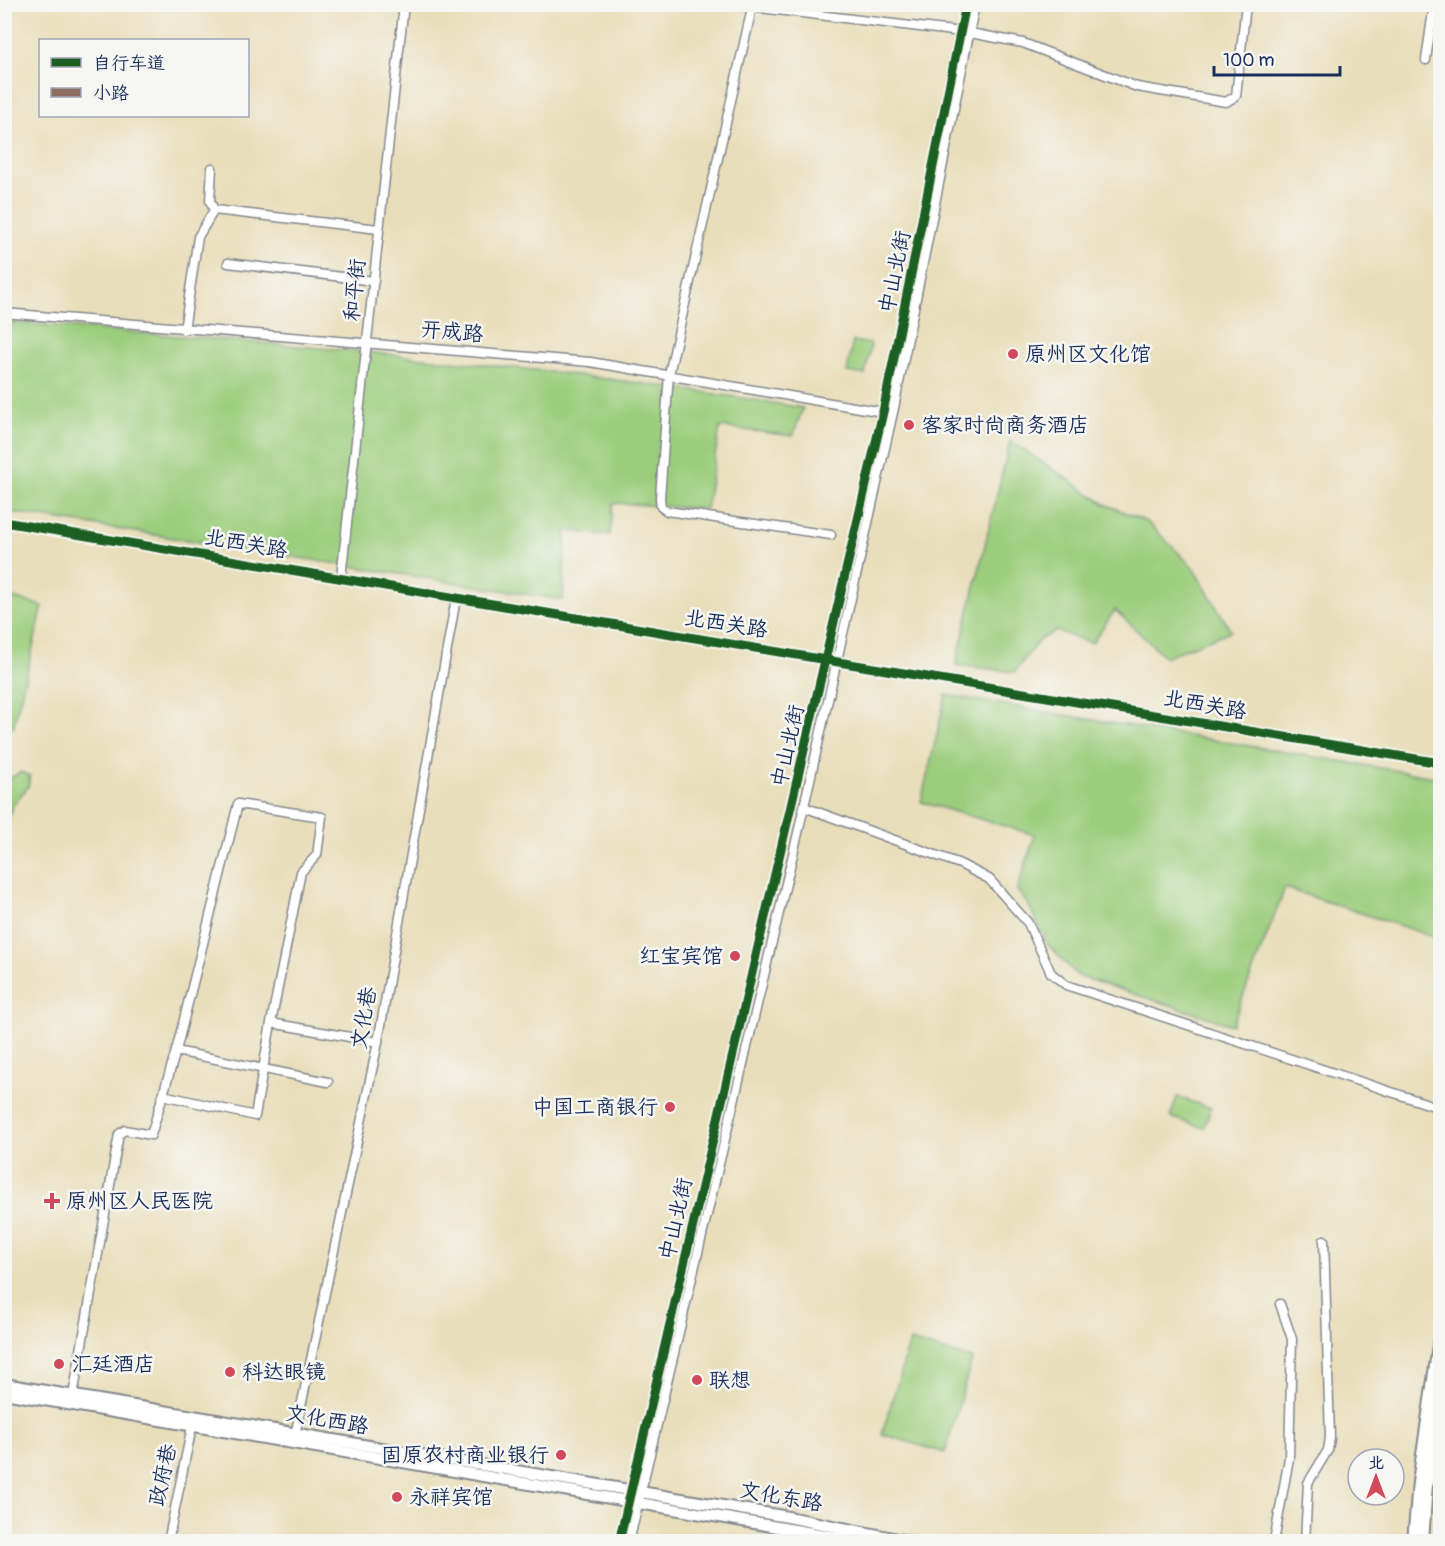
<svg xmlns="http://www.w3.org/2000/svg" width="1445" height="1546" font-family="Pangolin,'LXGW WenKai TC',sans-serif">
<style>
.green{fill:#9bcd7c;stroke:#5b7e6d;stroke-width:1.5}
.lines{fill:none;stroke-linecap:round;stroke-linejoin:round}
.minor-casing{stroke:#82868c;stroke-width:11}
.major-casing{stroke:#82868c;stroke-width:14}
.minor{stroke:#fff;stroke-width:8}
.major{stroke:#fff;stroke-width:10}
.quiet{stroke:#8d6e63;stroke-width:8;stroke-dasharray:15 8;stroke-linecap:butt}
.cycleway-casing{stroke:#f6f6f2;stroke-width:13}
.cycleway{stroke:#1b5e20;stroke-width:9}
.poi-dot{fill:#d1495b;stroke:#f6f6f2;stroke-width:2}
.labels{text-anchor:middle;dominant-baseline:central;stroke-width:5;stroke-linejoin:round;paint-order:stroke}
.street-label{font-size:21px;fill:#1b2f5e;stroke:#f6f6f2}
.poi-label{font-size:21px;fill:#1b2f5e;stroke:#f6f6f2;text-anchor:start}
</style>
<rect width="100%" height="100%" fill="#f6f6f2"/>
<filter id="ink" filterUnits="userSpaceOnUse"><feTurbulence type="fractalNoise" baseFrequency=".0167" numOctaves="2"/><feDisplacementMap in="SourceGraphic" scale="12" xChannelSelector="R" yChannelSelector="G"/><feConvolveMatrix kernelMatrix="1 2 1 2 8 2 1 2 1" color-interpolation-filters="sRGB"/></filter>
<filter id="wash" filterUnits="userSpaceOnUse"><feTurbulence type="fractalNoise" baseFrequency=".008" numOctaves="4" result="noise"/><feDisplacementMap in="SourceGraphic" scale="24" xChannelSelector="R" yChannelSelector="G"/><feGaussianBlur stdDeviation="1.35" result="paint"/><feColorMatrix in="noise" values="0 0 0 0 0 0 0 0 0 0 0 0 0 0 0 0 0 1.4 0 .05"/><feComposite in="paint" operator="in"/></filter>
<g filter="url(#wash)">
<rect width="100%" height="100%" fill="#e9deba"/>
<path class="green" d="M4,322C272,343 539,363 803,408L793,436L720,427L706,509L613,503L610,535L566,531L563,600L5,511Z
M853,341L871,344L865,375L847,372Z
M1010,441L1105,504L1147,522L1192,566L1231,631L1165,657L1115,610L1092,643L1056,631L1039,640L1015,672L956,665Z
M5,596L43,606L13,728L5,726Z
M946,695L1440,778V939L1285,888L1232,1025L1078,976L1048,945L1029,906L1017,890L1035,835L921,802Z
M21,772L30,776L28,787L12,806L5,828V781Z
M1177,1097L1211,1108L1204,1128L1170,1117Z
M910,1341L972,1359L945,1453L882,1434Z"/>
</g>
<g filter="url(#ink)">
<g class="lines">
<g class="minor-casing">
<path id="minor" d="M726,4L970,33L1023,43L1137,87L1226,102L1236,96L1246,4
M955,4L971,6
M752,8L669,374L660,498L661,507L667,511L831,535
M4,29L8,4
M1426,60L1434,4
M212,168L210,201L214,210
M214,210L379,229
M228,263L374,281
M4,313L590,362L889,413
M184,330L198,237L214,210
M4,522L1440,763
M341,578L404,4
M804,807L960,864L989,879L1028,923L1051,973L1066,985L1440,1108
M176,1051L328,1082
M163,1095L255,1116L271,1023
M73,1396L119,1134L125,1130L151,1135L176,1051L238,804L322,817L317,855L301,872L271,1023L378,1042
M294,1440L378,1042L456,598
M168,1542L193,1422
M619,1542L883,412L966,4
M629,1542L798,833L894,408L975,4
M1274,1542L1289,1458L1292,1339L1280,1304
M1305,1542L1308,1483L1328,1450L1330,1438L1324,1240"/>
</g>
<g class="major-casing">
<path id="major" d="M4,1384L788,1517L913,1542
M4,1393L864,1542
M1413,1542L1418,1482L1440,1332
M1423,1542L1427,1483L1440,1395"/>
</g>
<use href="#minor" class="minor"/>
<use href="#major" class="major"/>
<path class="quiet" d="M827,1542L829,1535"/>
<g class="cycleway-casing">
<path id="cycleway" d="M4,522L1440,763
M619,1542L883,412L966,4"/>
</g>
<use href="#cycleway" class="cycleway"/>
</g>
</g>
<g class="poi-dot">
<circle cx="1013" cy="354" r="6"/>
<circle cx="909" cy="425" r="6"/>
<circle cx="735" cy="956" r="6"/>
<circle cx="670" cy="1107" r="6"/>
<path d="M49 1192h6v6h6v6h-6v6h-6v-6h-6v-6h6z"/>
<circle cx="59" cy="1364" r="6"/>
<circle cx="230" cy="1372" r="6"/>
<circle cx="697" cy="1380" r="6"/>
<circle cx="561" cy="1455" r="6"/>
<circle cx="397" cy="1497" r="6"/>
</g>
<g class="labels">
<g class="street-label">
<text transform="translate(895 272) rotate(-78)">中山北街</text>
<text transform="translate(355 290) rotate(-84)">和平街</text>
<text transform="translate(452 332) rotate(5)">开成路</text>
<text transform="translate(246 544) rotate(10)">北西关路</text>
<text transform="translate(726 624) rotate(9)">北西关路</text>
<text transform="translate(1205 705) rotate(10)">北西关路</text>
<text transform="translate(788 746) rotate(-77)">中山北街</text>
<text transform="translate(364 1018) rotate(-80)">文化巷</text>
<text transform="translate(676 1219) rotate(-77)">中山北街</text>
<text transform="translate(327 1420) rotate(10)">文化西路</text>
<text transform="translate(163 1475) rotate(-78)">政府巷</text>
<text transform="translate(781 1497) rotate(10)">文化东路</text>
</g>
<g class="poi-label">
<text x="1025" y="354">原州区文化馆</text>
<text x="921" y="425">客家时尚商务酒店</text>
<text x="723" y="956" text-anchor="end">红宝宾馆</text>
<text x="658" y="1107" text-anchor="end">中国工商银行</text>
<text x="66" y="1201">原州区人民医院</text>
<text x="71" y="1364">汇廷酒店</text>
<text x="242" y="1372">科达眼镜</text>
<text x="709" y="1380">联想</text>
<text x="549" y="1455" text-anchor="end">固原农村商业银行</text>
<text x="409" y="1497">永祥宾馆</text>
</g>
</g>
<rect width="1445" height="1546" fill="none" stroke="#f6f6f2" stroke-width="24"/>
<rect x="39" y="39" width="210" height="78" fill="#f6f6f2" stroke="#9ea6b7" stroke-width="1.5"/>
<rect x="51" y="58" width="30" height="9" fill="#1b5e20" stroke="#9ea6b7" stroke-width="1.5"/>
<text x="93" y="69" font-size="18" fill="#1b2f5e">自行车道</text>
<rect x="51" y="88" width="30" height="9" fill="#8d6e63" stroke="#9ea6b7" stroke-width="1.5"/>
<text x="93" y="99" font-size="18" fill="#1b2f5e">小路</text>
<g transform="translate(1376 1477)"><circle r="28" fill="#f6f6f2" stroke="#9ea6b7" stroke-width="1.5"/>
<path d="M0-4.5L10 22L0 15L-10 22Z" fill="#d1495b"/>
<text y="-9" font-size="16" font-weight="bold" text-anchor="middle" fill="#1b2f5e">北</text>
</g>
<path d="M1214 66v9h126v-9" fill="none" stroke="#1b2f5e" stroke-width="3"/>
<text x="1223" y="66" font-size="18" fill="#1b2f5e" stroke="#f6f6f2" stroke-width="4.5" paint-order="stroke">100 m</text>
</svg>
